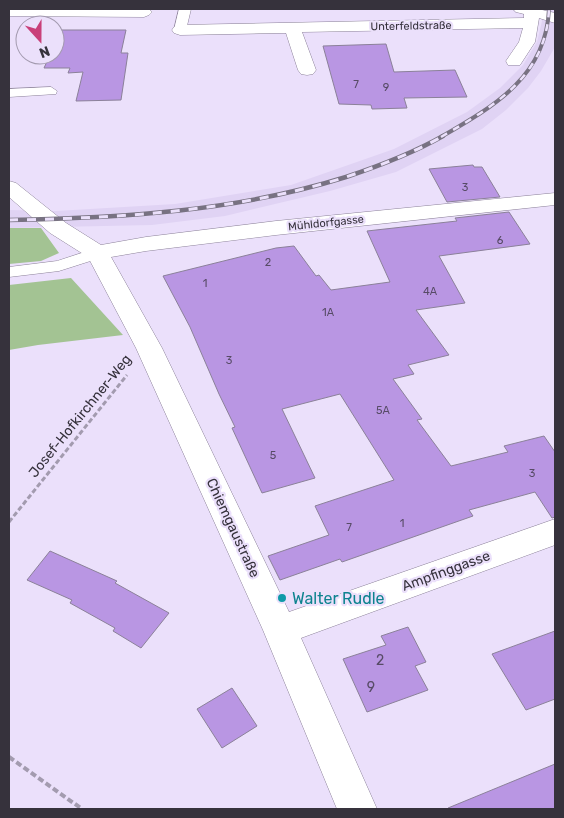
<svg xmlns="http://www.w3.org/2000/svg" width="564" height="818" font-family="Rubik,sans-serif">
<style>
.built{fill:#e0d3f4}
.green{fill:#a3c393}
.building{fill:#b996e3;stroke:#8b8199}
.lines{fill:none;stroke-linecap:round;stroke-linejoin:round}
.service-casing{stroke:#8c8299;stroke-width:1}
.minor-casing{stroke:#8c8299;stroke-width:1}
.path-far1{stroke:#a39baf;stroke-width:3;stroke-dasharray:5 2.5;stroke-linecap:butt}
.path{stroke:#a39baf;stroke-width:4;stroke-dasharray:6 3;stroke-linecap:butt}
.service{fill:#fff;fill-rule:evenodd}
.minor{fill:#fff;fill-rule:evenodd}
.rail-far1-casing{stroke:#787282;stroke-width:4}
.rail-casing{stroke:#787282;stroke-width:4.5}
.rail-far1{stroke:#ebe0fb;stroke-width:2.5;stroke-dasharray:7;stroke-linecap:butt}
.rail{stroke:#ebe0fb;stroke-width:3;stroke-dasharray:9;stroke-linecap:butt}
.culture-dot{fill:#0f9aa8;stroke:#ebe0fb;stroke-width:2}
.labels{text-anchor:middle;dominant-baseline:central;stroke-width:4.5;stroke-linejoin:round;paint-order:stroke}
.far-street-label{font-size:11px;fill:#36323c;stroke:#ebe0fb}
.number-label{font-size:11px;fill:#574b66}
.street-label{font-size:14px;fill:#36323c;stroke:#ebe0fb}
.near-number-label{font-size:14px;fill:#574b66}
.near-culture-label{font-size:16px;fill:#0d838f;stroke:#ebe0fb;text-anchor:start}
</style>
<rect width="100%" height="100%" fill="#ebe0fb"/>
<path class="built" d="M540,9H555V47L541,71L528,88L506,110L482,129L396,172L330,191L225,216L152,225L9,228V210L56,211L175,204L291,185L394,149L467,112L500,88L523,65L537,42L542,21Z"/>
<path class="green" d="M9,228H41L59,253L41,261L9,264Z
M71,278L123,335L38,345L9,350V285Z"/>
<path class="building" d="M61,30H126L121,53H128L121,100L76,101L83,72L68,73L70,68H44L50,55H55V43Z
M386,44L394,72L455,70L467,97L404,98L407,108L372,109L371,105L339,104L323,46Z
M473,165L474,167H482L500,197L447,202L429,169Z
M509,212L530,244L439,256L465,303L416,310L449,355L408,365L414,374L393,379L422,419L417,420L451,466L508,452L504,446L544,436L555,452V517L552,518L535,492L469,510L473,516L342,562L340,559L280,580L268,556L329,535L315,506L394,480L340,394L282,409L315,478L262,493L232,428L235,427L219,394L190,327L163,276L276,248L294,246L316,276L319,275L331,290L390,282L367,231L457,221L455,218Z
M50,551L117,581L115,583L169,613L141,648L113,631L115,628L70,603L72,600L27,580Z
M408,627L426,662L415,666L428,690L367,712L343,659L386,645L381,636Z
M555,631V699L526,710L492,654Z
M232,688L257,726L222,748L197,709Z
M555,764V809H448V808Z"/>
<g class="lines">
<g class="service-casing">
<path id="service" d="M179,9H191L186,30L180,33L174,30Z
M51,87L57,91L56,94L9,97V89Z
M97,248L103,249L105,253L103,257L59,271L9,277V267L57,261Z"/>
</g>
<g class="minor-casing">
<path id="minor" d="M9,9H149L152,12L149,15L144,17L9,16Z
M513,9H538L555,13V23L539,18L535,42L520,65H508L506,61L519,42L523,28L302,32L316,70L313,74L307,75L301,74L298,70L286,33L180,35L174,33L172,30L174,27L180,25L524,18V14L516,12Z
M9,181L16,183L66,223L101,245L146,237L276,221L555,193V205L276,235L146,251L111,257L162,348L289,612L555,519V545L301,638L377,809H337L263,630L136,348L88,257L50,233L9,197Z"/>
</g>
<path class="path-far1" d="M9,522L127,375"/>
<path class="path" d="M9,757L82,809"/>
<use href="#service" class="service"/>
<use href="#minor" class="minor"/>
<g class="rail-far1-casing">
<path id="rail-far1" d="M441,137C494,106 546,77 549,9"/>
</g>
<g class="rail-casing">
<path id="rail" d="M9,220C123,218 237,211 346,177C379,166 413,153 443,136"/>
</g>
<use href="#rail-far1" class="rail-far1"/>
<use href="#rail" class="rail"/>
</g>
<circle class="culture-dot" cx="282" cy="598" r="5"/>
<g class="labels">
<g class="far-street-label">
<text transform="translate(411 26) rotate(-1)">Unterfeldstraße</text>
<text transform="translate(326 223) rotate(-6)">Mühldorfgasse</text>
</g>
<g class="number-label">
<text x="356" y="84">7</text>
<text x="386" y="87">9</text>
<text x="465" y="187">3</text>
<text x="500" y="240">6</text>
<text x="268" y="262">2</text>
<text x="205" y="283">1</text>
<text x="430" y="291">4A</text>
<text x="328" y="312">1A</text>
<text x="229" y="360">3</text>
<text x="383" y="410">5A</text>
<text x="273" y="455">5</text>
<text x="532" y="473">3</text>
<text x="402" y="523">1</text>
<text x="349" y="527">7</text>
</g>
<g class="street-label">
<text transform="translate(80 416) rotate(-51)">Josef-Hofkirchner-Weg</text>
<text transform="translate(233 528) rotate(65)">Chiemgaustraße</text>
<text transform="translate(446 571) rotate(-20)">Ampfinggasse</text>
</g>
<g class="near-number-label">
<text x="380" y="660">2</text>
<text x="371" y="687">9</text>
</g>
<g class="near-culture-label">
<text x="292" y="598">Walter Rudle</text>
</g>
</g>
<rect width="564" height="818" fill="none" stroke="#36323c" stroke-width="20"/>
<g transform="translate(40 40) rotate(159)"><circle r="24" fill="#ebe0fb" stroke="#a39aaf"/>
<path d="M0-4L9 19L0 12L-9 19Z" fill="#c93f79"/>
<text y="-8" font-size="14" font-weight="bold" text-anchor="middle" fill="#36323c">N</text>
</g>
</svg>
